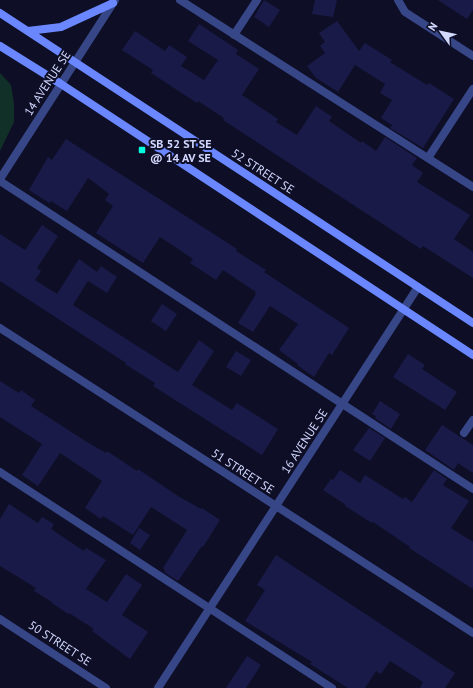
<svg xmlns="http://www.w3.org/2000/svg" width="473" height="688" font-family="'PT Sans',sans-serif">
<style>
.green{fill:#113128}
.building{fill:#191a48}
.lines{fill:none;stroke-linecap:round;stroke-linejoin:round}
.service{stroke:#374687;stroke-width:8}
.minor{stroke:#374687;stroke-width:8}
.secondary{stroke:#6a87ff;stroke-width:8}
.poi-dot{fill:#00fedf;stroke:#0e0f26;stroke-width:1.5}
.labels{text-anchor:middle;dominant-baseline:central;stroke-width:4;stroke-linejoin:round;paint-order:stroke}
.street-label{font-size:12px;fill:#d3d8ff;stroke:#0e0f26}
.poi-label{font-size:12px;font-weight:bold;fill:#d3d8ff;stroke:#0e0f26;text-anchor:start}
</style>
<rect width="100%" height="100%" fill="#0e0f26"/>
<path class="green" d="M0,73L11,85L14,104V122L0,151Z"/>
<path class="building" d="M264,0L280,10L269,27L254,17Z
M315,0H337L333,17L312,14Z
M438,0H473V10L467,19Z
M337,21L359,51L365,43L392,60L390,62L427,85L429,83L454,99L423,148L390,128L392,125L381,118L392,100L380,93L385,84L355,65L338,92L316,78L307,66L325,53L320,46L325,42L319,33Z
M199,24L238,50L236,54L259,69L242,95L278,119L276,122L297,135L316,106L332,117L329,121L361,143L362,141L376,151L385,137L417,158L412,165L423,173L417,182L470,215L454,239L473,252V278L423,246L421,249L358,208L223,120L224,118L198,101L197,103L151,73L153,70L122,50L135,31L165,51L169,45L187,57L181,66L204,80L218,60L188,41Z
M66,139L237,249L236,251L266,270L264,272L349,328L332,355L329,353L314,377L297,365L298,364L279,350L298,324L270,306L253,332L238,323L256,294L255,293L256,292L223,270L216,280L190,263L193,259L160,237L143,263L96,233L113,206L105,200L109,194L99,186L88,178L67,211L51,201L49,203L29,190L48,157L52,160Z
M42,225L58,236L37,268L41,271L35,280L57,294L79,259L97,272L101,266L117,277L107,293L88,281L73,305L178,372L199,340L214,351L192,385L232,410L237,403L278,429L262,455L153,386L155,383L125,364L126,363L0,281V234L25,250Z
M162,304L177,314L166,331L151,321Z
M236,351L251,360L241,376L226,367Z
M408,354L425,365L422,369L457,392L445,410L393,377Z
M0,381L19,393L21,390L35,400L31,406L87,442L106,453L107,451L137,471L138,469L178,496L201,509L202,508L220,520L203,547L202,546L178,581L164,572L165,570L163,568L187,530L151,507L133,535L103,516L101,519L85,508L102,481L60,453L38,486L22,475L42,444L0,417Z
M380,401L400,414L391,429L375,418L376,416L372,414Z
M442,425L473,445V473L458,463L454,470L425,450Z
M369,428L385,438L370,461L353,450Z
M340,470L360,483L365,475L403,499L405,497L412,502L434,470L447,479L443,485L469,501L451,528L473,542V589L409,548L410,547L373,522L372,523L345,506L346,505L323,490L331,479L333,480Z
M9,504L38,523L42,517L54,524L51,529L84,551L86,548L106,560L86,589L107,602L126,574L142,585L122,615L148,632L130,659L92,631L94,629L69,613L68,614L52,603V602L34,591L36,588L0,566V519Z
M139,528L150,535L140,550L130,543Z
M276,555L455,673L445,688H420L423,682L390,661L381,674L376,671L365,688H348L310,664L312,662L245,621L265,590L257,585Z
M247,656L261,665L246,688H226Z"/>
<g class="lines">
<path class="service" d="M180,0L473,187
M234,35L257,0
M428,158L473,89
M0,181L473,489
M464,433L473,420
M0,472L332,688"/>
<path class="minor" d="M398,0L405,12L473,56
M0,179L115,0
M0,328L473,633
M0,619L106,688
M158,688L418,287"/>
<path class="secondary" d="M0,13L473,323
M28,31L61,27L113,3
M0,46L61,84L473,355"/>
</g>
<rect class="poi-dot" x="138" y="146" width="8" height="8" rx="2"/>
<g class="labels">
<g class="street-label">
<text transform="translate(47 83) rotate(-57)">14 AVENUE SE</text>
<text transform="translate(263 171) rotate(33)">52 STREET SE</text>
<text transform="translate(304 441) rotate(-57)">16 AVENUE SE</text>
<text transform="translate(243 471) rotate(33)">51 STREET SE</text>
<text transform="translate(60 643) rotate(33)">50 STREET SE</text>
</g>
<g class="poi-label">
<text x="150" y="143">SB 52 ST SE<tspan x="150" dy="14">@ 14 AV SE</tspan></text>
</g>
</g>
<g transform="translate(441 32) rotate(303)" stroke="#0e0f26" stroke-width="3" paint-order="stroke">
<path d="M0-3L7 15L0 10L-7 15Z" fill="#d3d8ff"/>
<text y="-6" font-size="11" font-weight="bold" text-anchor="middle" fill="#d3d8ff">N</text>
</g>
</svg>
